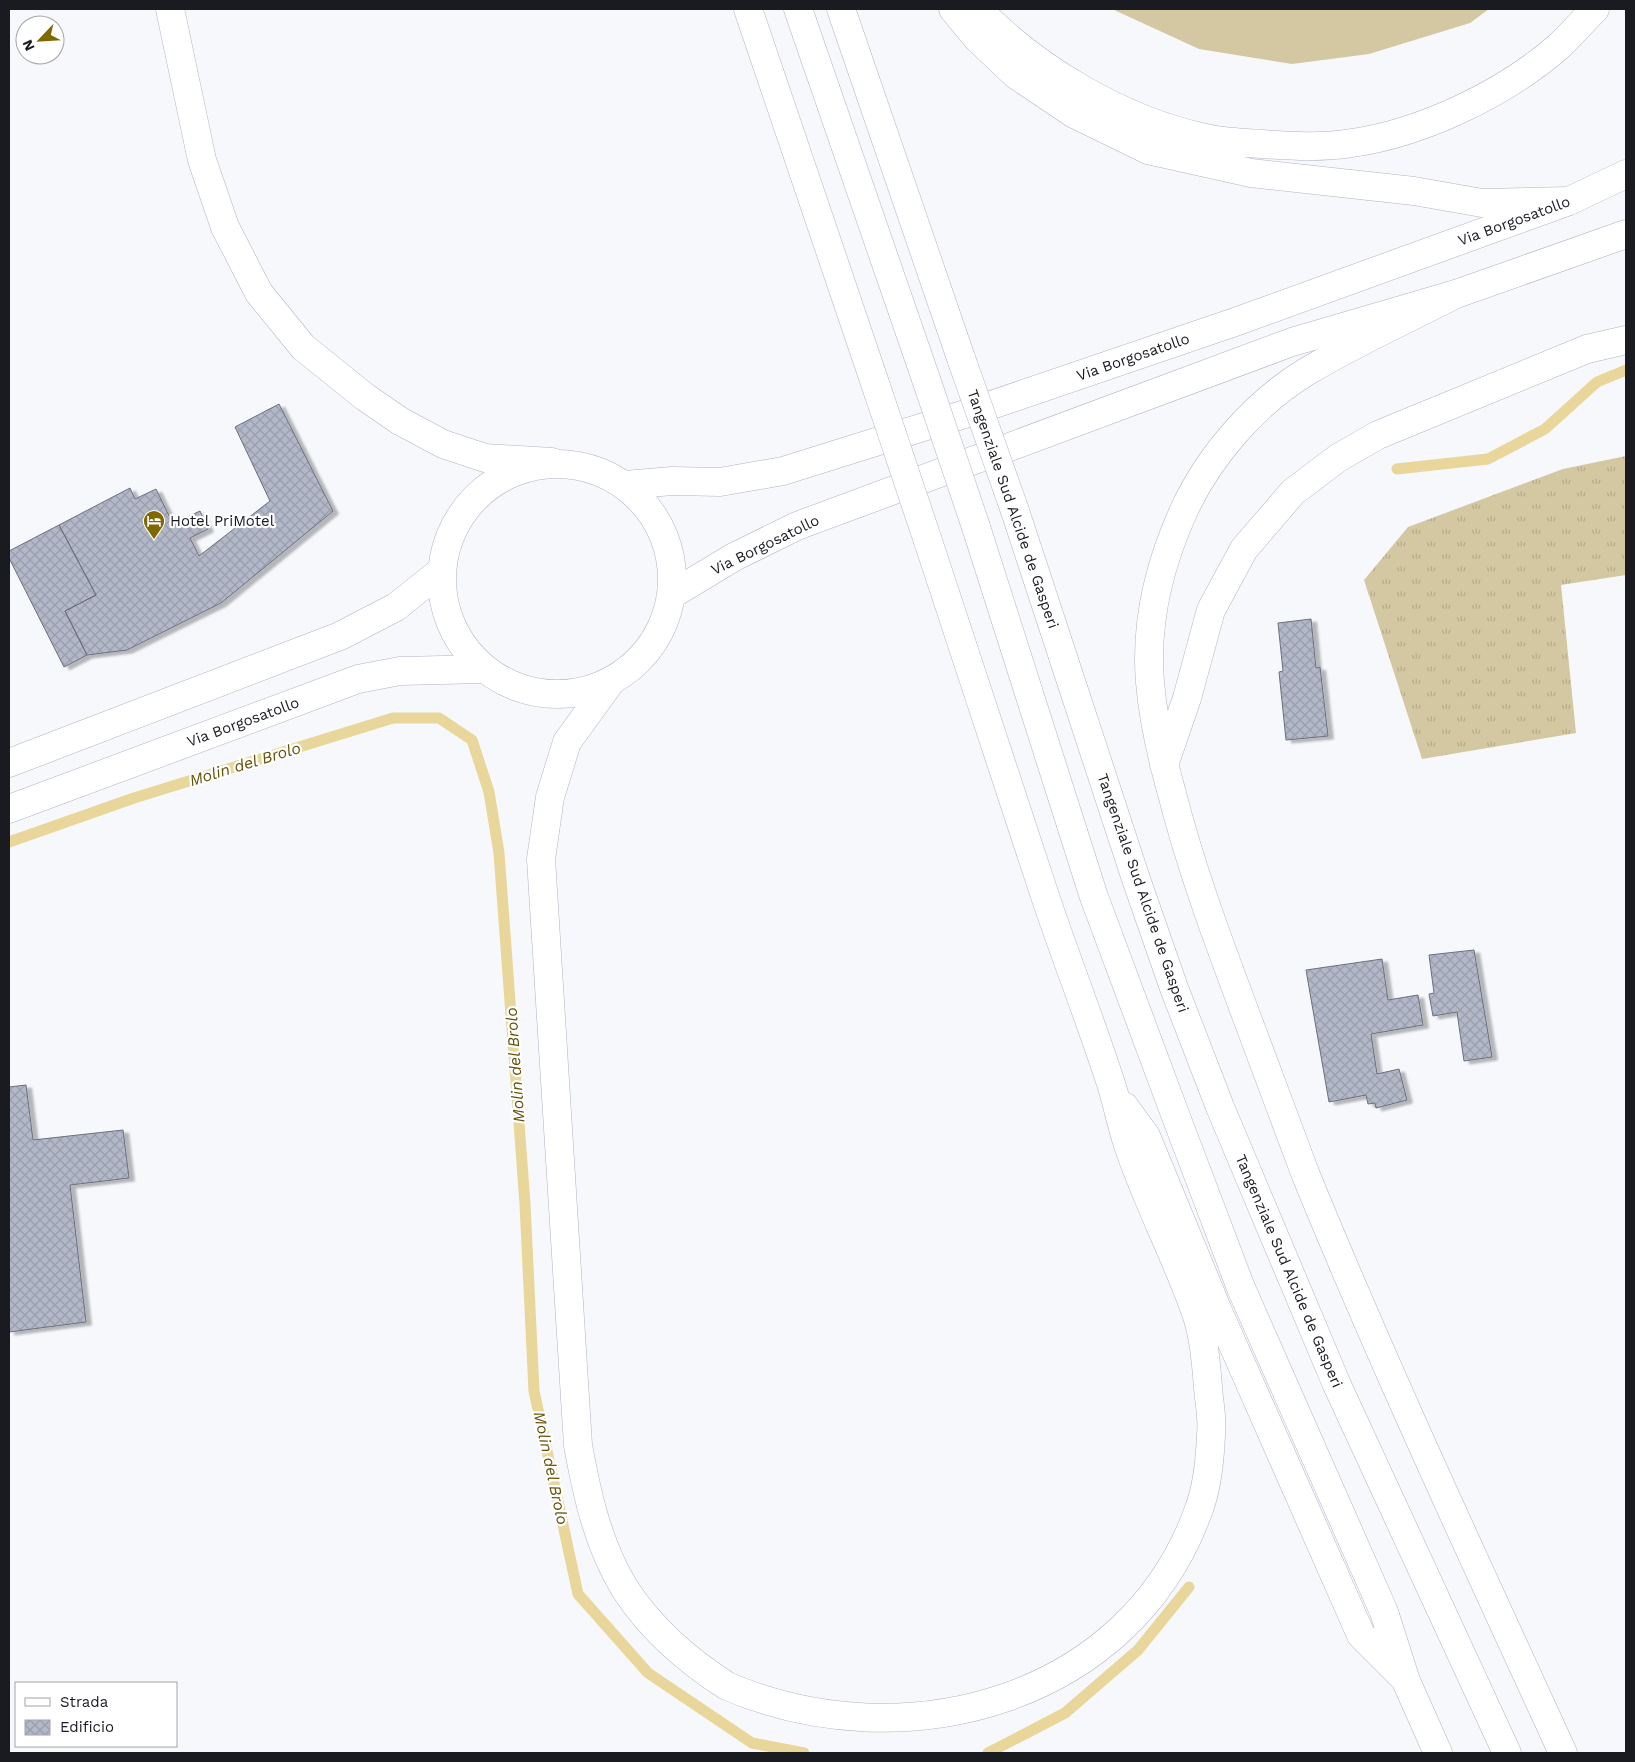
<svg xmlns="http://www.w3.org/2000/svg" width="1635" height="1762" font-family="'Work Sans',sans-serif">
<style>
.grass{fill:url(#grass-tufts)}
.garden{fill:#d4c8a2}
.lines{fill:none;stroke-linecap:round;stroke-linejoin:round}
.stream{stroke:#e8d69a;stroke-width:11}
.building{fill:url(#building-cross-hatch);stroke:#6b6f7f;filter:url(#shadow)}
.secondary-casing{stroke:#b0b4c6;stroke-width:29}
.primary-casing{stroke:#b0b4c6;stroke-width:29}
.highway-casing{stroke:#b0b4c6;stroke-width:29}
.secondary{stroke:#fff;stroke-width:28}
.primary{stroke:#fff;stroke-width:28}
.highway{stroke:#fff;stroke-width:28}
.highway-bridge-casing{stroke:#b0b4c6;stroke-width:29;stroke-linecap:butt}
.highway-bridge{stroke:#fff;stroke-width:28}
.labels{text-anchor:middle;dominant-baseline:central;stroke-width:4.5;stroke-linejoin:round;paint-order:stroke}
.street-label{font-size:15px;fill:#191b21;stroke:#fff}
.poi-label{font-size:15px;fill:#191b21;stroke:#fff;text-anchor:start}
.water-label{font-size:16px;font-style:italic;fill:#625005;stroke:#fff}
</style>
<defs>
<pattern id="grass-tufts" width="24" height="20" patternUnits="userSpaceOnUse" patternTransform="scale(1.25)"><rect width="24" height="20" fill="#d4c8a2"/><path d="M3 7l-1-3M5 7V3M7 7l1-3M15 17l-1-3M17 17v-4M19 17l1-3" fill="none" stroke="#b5ab8b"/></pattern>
<pattern id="building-cross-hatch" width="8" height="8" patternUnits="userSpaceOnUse" patternTransform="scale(1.25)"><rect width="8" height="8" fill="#b3b8c9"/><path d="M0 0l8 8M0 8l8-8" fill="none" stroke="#999eac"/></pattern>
<filter id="shadow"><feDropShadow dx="5.5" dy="3" stdDeviation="1" flood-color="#0004"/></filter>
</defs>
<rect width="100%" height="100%" fill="#f7f8fc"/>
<path class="grass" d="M1626,456V575L1561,585L1576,733L1422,759L1364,580L1408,527L1563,469Z"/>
<path class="garden" d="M1112,9H1489L1470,23L1369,54L1292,64L1199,49Z"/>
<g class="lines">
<path class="stream" d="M1397,469L1488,459L1545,429L1597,382L1626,370
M9,842L134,798L393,718H439L472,740L489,792L499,853L525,1204L534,1391L578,1594L648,1673L752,1743L804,1753
M988,1753L1065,1713L1138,1650L1189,1587"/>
</g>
<path class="building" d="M279,404L333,511L221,603L127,650L87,655L65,611L96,595L59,525L130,488L135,499L156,489L173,524L200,511L208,529L190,538L199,556L270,501L235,427Z
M59,525L96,595L65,611L87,655L64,667L9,558V551Z
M1311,619L1316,668L1320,667L1328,736L1286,740L1279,672L1283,671L1278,623Z
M1474,950L1492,1057L1464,1061L1457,1012L1433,1016L1429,994L1434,993L1429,955Z
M1382,959L1388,1000L1418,995L1423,1025L1371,1034L1377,1074L1399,1069L1407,1100L1376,1108L1375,1103L1368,1104L1366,1095L1329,1102L1306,970Z
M26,1085L33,1140L123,1130L129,1178L70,1185L86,1322L9,1332V1087Z"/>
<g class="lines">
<g class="secondary-casing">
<path id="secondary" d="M9,763L340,636L396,607L441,571
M9,809L358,679L400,671L485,669"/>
</g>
<g class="primary-casing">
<path id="primary" d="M442 579a115 115 0 1 1 230 0a115 115 0 1 1-230 0Z
M625,485L672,481L720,482L783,471L965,414L1235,322L1569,201L1626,174
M671,595L734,557L797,526L1292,342L1456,294L1626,234"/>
</g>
<g class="highway-casing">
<path id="highway" d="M170,9L202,160L225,227L259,293L303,347L365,397L400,421L443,444L485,458L552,462
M748,9L878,392
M798,9L926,379
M841,9L962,361
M953,9L977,38L1016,75L1074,114L1148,150L1251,173L1414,191L1482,203L1569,201
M978,9C1036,69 1122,120 1205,138C1222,142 1243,143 1261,144C1291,146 1322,148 1352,143C1422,133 1504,94 1558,47C1571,35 1583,21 1595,9
M1456,294C1406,320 1354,343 1306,372C1255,403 1209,456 1184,510C1160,563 1145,623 1150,682C1153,719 1161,754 1171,790C1192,873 1222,951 1252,1031C1270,1078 1287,1126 1305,1173C1385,1369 1475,1561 1563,1753
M1015,511L1136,879L1174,988L1220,1107L1337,1385L1507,1753
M976,527L1094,897L1178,1122L1241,1288L1384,1612L1406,1681L1438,1753
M612,680L567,742L550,797L541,859L578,1445C587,1495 598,1545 625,1589C651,1629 688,1661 727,1686C905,1762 1131,1701 1199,1509C1207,1488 1210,1458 1211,1435C1213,1419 1209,1403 1208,1387C1206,1363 1204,1336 1196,1313C1176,1256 1147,1202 1128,1145C1122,1127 1118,1108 1113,1090C1092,1024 1066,959 1044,893C1005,776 967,658 928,541
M1164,765L1187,698L1211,610L1244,549L1293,492L1338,458L1378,435L1587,349L1626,340
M1124,1106L1146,1136L1218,1311L1361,1635L1403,1677"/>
</g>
<use href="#secondary" class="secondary"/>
<use href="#primary" class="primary"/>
<use href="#highway" class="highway"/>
<g class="highway-bridge-casing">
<path id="highway-bridge" d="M962,361L1015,511
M926,379L976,527
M878,392L928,541"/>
</g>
<use href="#highway-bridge" class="highway-bridge"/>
</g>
<defs>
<g id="hotel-pin" transform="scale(1.125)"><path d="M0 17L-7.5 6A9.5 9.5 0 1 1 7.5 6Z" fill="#806800" stroke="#fff"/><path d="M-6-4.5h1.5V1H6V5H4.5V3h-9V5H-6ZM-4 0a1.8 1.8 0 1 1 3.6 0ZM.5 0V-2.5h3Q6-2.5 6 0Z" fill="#fff"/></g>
</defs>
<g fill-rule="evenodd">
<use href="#hotel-pin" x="154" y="521"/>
</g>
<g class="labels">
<g class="street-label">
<text transform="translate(1514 221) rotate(-20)">Via Borgosatollo</text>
<text transform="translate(1133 357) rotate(-19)">Via Borgosatollo</text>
<text transform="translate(1013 509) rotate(71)">Tangenziale Sud Alcide de Gasperi</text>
<text transform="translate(765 545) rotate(-26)">Via Borgosatollo</text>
<text transform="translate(243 722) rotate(-20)">Via Borgosatollo</text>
<text transform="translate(1143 893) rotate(71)">Tangenziale Sud Alcide de Gasperi</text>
<text transform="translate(1289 1271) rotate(67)">Tangenziale Sud Alcide de Gasperi</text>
</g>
<g class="poi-label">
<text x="170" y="521">Hotel PriMotel</text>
</g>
<g class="water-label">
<text transform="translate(245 764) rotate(-17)">Molin del Brolo</text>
<text transform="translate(515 1065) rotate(-94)">Molin del Brolo</text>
<text transform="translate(551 1468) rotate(78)">Molin del Brolo</text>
</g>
</g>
<rect width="1635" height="1762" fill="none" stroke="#191b21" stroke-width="20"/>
<rect x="15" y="1682" width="162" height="65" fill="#ffffff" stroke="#a3a4a6"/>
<rect x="25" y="1698" width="25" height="8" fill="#ffffff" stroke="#a3a4a6"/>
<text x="60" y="1707" font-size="15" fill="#191b21">Strada</text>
<rect x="25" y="1720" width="25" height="15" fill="url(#building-cross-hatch)" stroke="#a3a4a6"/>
<text x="60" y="1732" font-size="15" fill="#191b21">Edificio</text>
<g transform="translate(40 40) rotate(245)"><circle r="24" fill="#ffffff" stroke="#a3a4a6"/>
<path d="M0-4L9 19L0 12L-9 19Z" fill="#806800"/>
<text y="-8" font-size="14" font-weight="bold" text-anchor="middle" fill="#191b21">N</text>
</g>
</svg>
